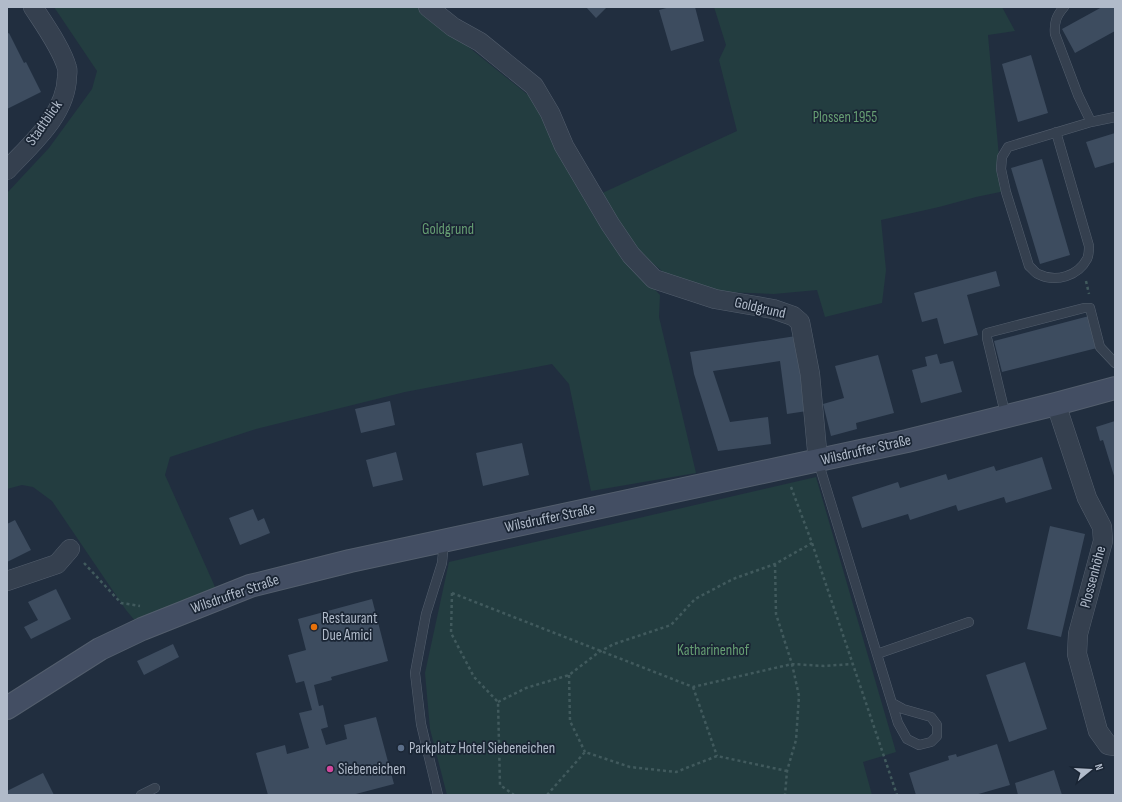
<svg xmlns="http://www.w3.org/2000/svg" width="1122" height="802" font-family="'Sofia Sans Condensed',sans-serif">
<style>
.green{fill:#233d40}
.building{fill:#3d4c5f}
.lines{fill:none;stroke-linecap:round;stroke-linejoin:round}
.service-casing{stroke:#535e6d;stroke-width:10}
.minor-casing{stroke:#535e6d;stroke-width:20}
.secondary-casing{stroke:#535e6d;stroke-width:24}
.path{stroke:#415a5d;stroke-width:2.5;stroke-dasharray:3 3;stroke-linecap:butt}
.service{stroke:#35404f;stroke-width:9}
.minor{stroke:#35404f;stroke-width:19}
.secondary{stroke:#434e63;stroke-width:22}
.food-dot{fill:#e8710a;stroke:#1a2534;stroke-width:1.5}
.service-dot{fill:#5c6f8a;stroke:#1a2534;stroke-width:1.5}
.hotel-dot{fill:#d1479c;stroke:#1a2534;stroke-width:1.5}
.labels{text-anchor:middle;dominant-baseline:central;stroke-width:3.5;stroke-linejoin:round;paint-order:stroke}
.park-label{font-size:15px;fill:#669e73;stroke:#1a2534}
.street-label{font-size:15px;fill:#b1bbca;stroke:#1a2534}
.poi-label{font-size:15px;fill:#b1bbca;stroke:#1a2534;text-anchor:start}
</style>
<rect width="100%" height="100%" fill="#212e3f"/>
<path class="green" d="M54,7H419L533,99L574,181L619,252L660,295L659,317L696,473L591,491L569,384L552,364L405,392L256,429L170,457L165,475L220,598L142,629L126,610L52,501L33,487L22,485L7,489V193L49,148L92,89L97,71Z
M714,7H794L795,8L801,7H1002L1015,31L988,35L999,157L1005,191L976,197L939,207L881,220L886,270L882,303L825,317L817,290L774,294L723,292L668,276L639,252L598,195L737,131L719,60L726,45Z
M816,477L896,752L863,762L872,795H447L430,729L425,673L449,562Z"/>
<path class="building" d="M586,7H607L596,18Z
M670,7H695L704,41L671,51L659,10Z
M1102,7H1115V31L1075,53L1062,29Z
M9,33L24,63L26,62L41,92L7,109V34Z
M1031,55L1048,113L1018,122L1002,64Z
M1115,133V162L1095,168L1086,142Z
M1042,159L1070,255L1040,264L1011,168Z
M996,271L1000,286L967,295L978,335L944,344L937,318L922,322L914,293Z
M1089,316L1097,348L1002,372L994,341Z
M796,336L807,411L787,414L780,361L713,371L730,422L768,417L771,444L718,451L694,374L690,352Z
M937,354L940,364L953,361L962,392L921,403L912,370L927,366L925,357Z
M878,355L894,413L856,423L857,429L831,436L823,404L844,398L835,366Z
M390,401L395,425L361,433L355,409Z
M1115,421V479L1103,440L1100,441L1096,427Z
M522,443L529,475L483,486L476,453Z
M396,452L403,480L373,487L366,460Z
M1042,457L1052,489L1006,503L1004,497L958,511L956,505L910,520L908,514L862,528L852,497L898,482L900,488L946,474L948,480L994,466L996,471Z
M253,509L258,521L264,518L270,533L240,545L229,518Z
M15,520L31,550L7,562V524Z
M1050,526L1085,534L1061,637L1027,629Z
M56,589L71,619L31,639L24,627L38,620L28,602Z
M372,599L388,661L331,677L332,680L314,685L319,706L323,705L328,727L321,729L326,745L347,739L344,725L376,717L394,784L352,795H268L256,753L285,745L287,754L309,748L299,713L312,710L304,681L296,683L288,655L306,650L298,619Z
M173,644L179,657L144,675L137,661Z
M1025,662L1047,729L1009,742L986,675Z
M997,744L1010,785L975,795H916L909,773L949,760L948,756L956,754L957,757Z
M1054,770L1062,795H1018L1015,783Z
M43,773L54,795H8L7,791Z"/>
<g class="lines">
<g class="service-casing">
<path id="service" d="M1064,7C1056,16 1054,23 1055,34L1078,95L1091,122L1115,117
M1056,132L1089,246C1089,250 1089,255 1087,259C1078,276 1056,283 1038,274C1035,273 1032,268 1029,266L1006,192L1001,169L1002,157L1008,147L1091,122
M1006,417L987,338V333L1084,308H1090L1100,347L1115,363
M818,461L898,723L907,739L919,745L931,742L937,736V725L931,717L903,709L892,703
M877,654L969,622
M141,795L155,788
M438,795L421,724L415,673L426,614L442,563L444,542"/>
</g>
<g class="minor-casing">
<path id="minor" d="M428,7L453,27L480,42L534,86L550,113L564,146L610,224L631,255L654,279L715,299L773,309L793,316L800,322L810,374L818,461
M7,170C31,144 66,115 67,77C67,74 68,71 67,68C62,49 44,24 33,7
M1056,404L1087,498L1102,527L1103,541L1078,634L1077,654L1098,731L1108,745L1115,746
M7,581L57,564L70,549"/>
</g>
<g class="secondary-casing">
<path id="secondary" d="M7,708L100,649L142,629L250,586L350,561L907,441L1056,404L1115,388"/>
</g>
<path class="path" d="M1086,281L1089,294
M791,487L812,543L897,795
M84,563L121,603L140,606
M775,564L776,614L792,664L824,666L852,664
M452,593L693,687L792,664L799,696L796,740L787,771L785,795
M452,593L451,633L474,677L498,702L500,785L514,795
M569,675L570,721L585,752
M693,687L717,756
M498,702L526,688L569,675L599,652L614,644L671,625L695,599L733,579L775,564L812,543
M547,795L585,752L630,767L676,772L717,756L787,771"/>
<use href="#service" class="service"/>
<use href="#minor" class="minor"/>
<use href="#secondary" class="secondary"/>
</g>
<circle class="food-dot" cx="314" cy="627" r="4"/>
<circle class="service-dot" cx="401" cy="748" r="4"/>
<circle class="hotel-dot" cx="330" cy="769" r="4"/>
<g class="labels">
<g class="park-label">
<text x="845" y="117">Plossen 1955</text>
<text x="448" y="229">Goldgrund</text>
<text x="713" y="650">Katharinenhof</text>
</g>
<g class="street-label">
<text transform="translate(44 123) rotate(-55)">Stadtblick</text>
<text transform="translate(760 308) rotate(13)">Goldgrund</text>
<text transform="translate(866 450) rotate(-13)">Wilsdruffer Straße</text>
<text transform="translate(550 518) rotate(-12)">Wilsdruffer Straße</text>
<text transform="translate(1093 577) rotate(-75)">Plossenhöhe</text>
<text transform="translate(235 594) rotate(-19)">Wilsdruffer Straße</text>
</g>
<g class="poi-label">
<text x="322" y="618">Restaurant<tspan x="322" dy="17">Due Amici</tspan></text>
<text x="409" y="748">Parkplatz Hotel Siebeneichen</text>
<text x="338" y="769">Siebeneichen</text>
</g>
</g>
<rect width="1122" height="802" fill="none" stroke="#b1bbca" stroke-width="16"/>
<g transform="translate(1090 770) rotate(72)" stroke="#1a2534" stroke-width="3" paint-order="stroke">
<path d="M0-3L7 15L0 10L-7 15Z" fill="#b1bbca"/>
<text y="-6" font-size="11" font-weight="bold" text-anchor="middle" fill="#b1bbca">N</text>
</g>
</svg>
